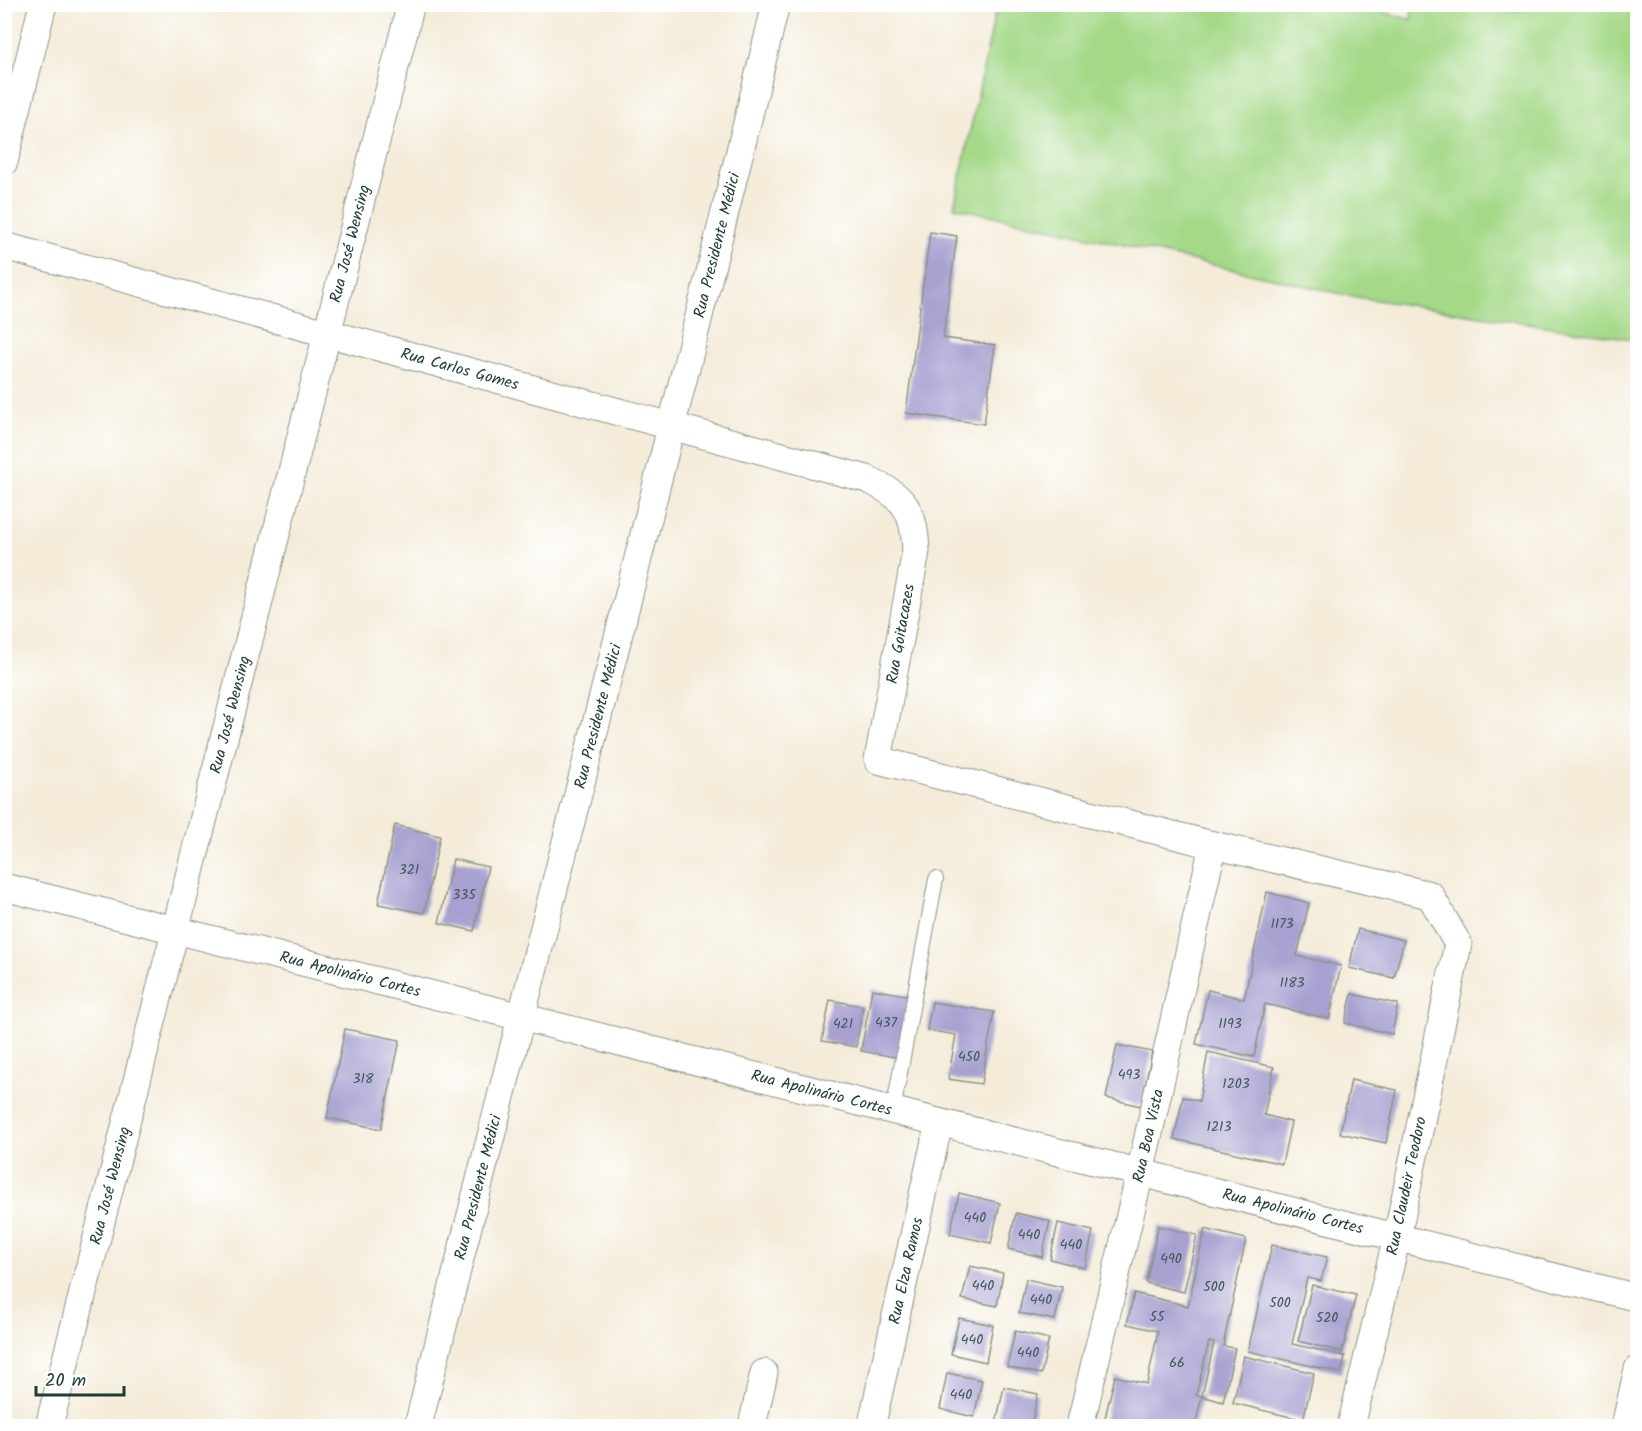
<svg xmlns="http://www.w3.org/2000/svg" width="1642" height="1431" font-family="Kalam,sans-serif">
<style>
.green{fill:#a5d988;stroke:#628b5e;stroke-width:1.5}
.building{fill:#a7a0d0;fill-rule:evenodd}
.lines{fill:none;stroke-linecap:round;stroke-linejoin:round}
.lane-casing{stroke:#8a9486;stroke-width:16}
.street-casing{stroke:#8a9486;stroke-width:29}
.lane{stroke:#fff;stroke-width:14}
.street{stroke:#fff;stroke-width:27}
.labels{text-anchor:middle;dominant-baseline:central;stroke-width:4.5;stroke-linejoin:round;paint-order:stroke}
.number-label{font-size:14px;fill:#41565b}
.street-label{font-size:16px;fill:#1f3d34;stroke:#fff}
</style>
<rect width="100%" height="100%" fill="#fff"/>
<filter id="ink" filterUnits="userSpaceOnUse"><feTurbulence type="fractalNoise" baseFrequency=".0167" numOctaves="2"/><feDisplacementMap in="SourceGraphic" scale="12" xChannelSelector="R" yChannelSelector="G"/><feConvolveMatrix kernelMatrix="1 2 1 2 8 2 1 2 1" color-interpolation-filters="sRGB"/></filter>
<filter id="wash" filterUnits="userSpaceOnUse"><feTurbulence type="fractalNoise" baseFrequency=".008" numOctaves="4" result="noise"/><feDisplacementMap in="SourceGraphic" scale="24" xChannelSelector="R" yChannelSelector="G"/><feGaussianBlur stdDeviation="1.35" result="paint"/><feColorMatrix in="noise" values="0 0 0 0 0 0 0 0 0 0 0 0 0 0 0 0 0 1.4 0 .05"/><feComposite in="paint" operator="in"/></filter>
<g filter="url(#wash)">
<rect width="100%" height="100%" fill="#f4ecd9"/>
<path class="green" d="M1353,4L1412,20L1411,5H1637V340L1351,296L954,207L997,5Z"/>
<g id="blocks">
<path class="building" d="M930,232L957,236L943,338L995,345L984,424L906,413Z
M395,825L440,836L424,913L378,904Z
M453,859L488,867L474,931L439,923Z
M1267,892L1309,903L1297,956L1341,966L1329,1019L1265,1004L1254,1057L1196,1044L1208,990L1244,999Z
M1358,929L1404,940L1394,978L1349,968Z
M872,989L911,996L900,1058L861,1051Z
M1352,994L1398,1004L1392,1034L1345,1023Z
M830,1000L863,1006L856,1047L822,1041Z
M932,1002L994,1012L981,1084L948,1079L956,1035L927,1030Z
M345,1029L400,1040L381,1129L327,1118Z
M1117,1045L1152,1052L1141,1106L1106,1098Z
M1208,1052L1274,1067L1264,1115L1291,1122L1282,1164L1174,1139L1183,1097L1199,1101Z
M1351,1080L1397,1090L1386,1143L1340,1133Z
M959,1193L1000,1203L991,1243L950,1234Z
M1016,1213L1050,1221L1042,1257L1008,1249Z
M1058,1223L1093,1231L1085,1268L1050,1259Z
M1158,1226L1197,1235L1184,1292L1146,1283Z
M1205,1229L1246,1239L1223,1346L1235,1348L1223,1402L1202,1396L1195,1426H1103L1115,1376L1147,1384L1158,1331L1127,1324L1134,1293L1188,1306ZM1209,1342L1214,1343L1202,1396L1196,1395Z
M1272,1245L1327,1257L1321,1281L1307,1278L1292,1344L1345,1356L1341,1373L1248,1351Z
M970,1266L1003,1273L997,1306L962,1299Z
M1026,1279L1062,1287L1055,1320L1019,1313Z
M1312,1285L1356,1295L1342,1352L1298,1341Z
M959,1318L993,1325L986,1362L951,1354Z
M1015,1331L1049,1339L1041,1374L1007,1367Z
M1244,1356L1314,1373L1303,1420L1233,1403Z
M947,1373L982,1380L974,1417L940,1409Z
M1004,1387L1038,1394L1031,1426L996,1423Z"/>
</g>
</g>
<g filter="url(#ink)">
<use href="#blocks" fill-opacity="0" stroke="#8a9486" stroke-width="1.5"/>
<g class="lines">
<g class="lane-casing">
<path id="lane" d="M893,1111L936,879"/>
</g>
<g class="street-casing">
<g id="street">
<path d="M4,162L43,4"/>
<path id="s1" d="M4,246L867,479C905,497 914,509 916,551L878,760L1213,845L1430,895L1458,944L1397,1237L1351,1426"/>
<path id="s2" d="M4,887L1638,1298"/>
<path id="s3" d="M873,1419L939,1123"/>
<path id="s4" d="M49,1426L411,4"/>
<path id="s5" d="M418,1426C536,952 661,480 776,4"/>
<path d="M752,1426L764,1373"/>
<path id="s6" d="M1080,1426L1140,1173L1213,845"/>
<path d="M1625,1426L1638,1369"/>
</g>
</g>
<use href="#lane" class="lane"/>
<use href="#street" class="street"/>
</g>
</g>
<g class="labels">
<g class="number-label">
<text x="409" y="870">321</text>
<text x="464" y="895">335</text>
<text x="1282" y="924">1173</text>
<text x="1292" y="983">1183</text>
<text x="886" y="1023">437</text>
<text x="843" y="1024">421</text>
<text x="1230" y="1024">1193</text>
<text x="969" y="1057">450</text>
<text x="1129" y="1075">493</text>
<text x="363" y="1079">318</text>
<text x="1236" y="1084">1203</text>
<text x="1219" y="1127">1213</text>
<text x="975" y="1218">440</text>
<text x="1029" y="1235">440</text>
<text x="1071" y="1245">440</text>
<text x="1171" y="1259">490</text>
<text x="983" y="1286">440</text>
<text x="1214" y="1287">500</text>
<text x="1041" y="1300">440</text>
<text x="1280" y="1303">500</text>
<text x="1157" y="1317">55</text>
<text x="1327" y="1318">520</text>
<text x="972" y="1340">440</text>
<text x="1028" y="1353">440</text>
<text x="1177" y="1363">66</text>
<text x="961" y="1395">440</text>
</g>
<g class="street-label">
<text stroke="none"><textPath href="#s4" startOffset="1220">Rua José Wensing</textPath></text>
<text stroke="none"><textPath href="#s5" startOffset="1218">Rua Presidente Médici</textPath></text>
<text stroke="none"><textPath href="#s1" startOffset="472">Rua Carlos Gomes</textPath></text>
<text transform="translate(901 634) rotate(-80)">Rua Goitacazes</text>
<text stroke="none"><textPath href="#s4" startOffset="734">Rua José Wensing</textPath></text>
<text stroke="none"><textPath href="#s5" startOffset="732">Rua Presidente Médici</textPath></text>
<text stroke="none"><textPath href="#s2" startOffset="357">Rua Apolinário Cortes</textPath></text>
<text stroke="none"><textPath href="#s2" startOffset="843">Rua Apolinário Cortes</textPath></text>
<text stroke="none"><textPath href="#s6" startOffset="298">Rua Boa Vista</textPath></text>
<text stroke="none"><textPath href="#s4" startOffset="248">Rua José Wensing</textPath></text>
<text transform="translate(1407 1186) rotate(-78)">Rua Claudeir Teodoro</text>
<text stroke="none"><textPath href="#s5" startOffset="246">Rua Presidente Médici</textPath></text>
<text stroke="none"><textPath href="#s2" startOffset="1329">Rua Apolinário Cortes</textPath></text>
<text stroke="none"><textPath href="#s3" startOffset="152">Rua Elza Ramos</textPath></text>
</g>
</g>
<rect width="1642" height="1431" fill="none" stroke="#fff" stroke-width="24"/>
<path d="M36 1386v9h88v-9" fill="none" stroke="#1f3d34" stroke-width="3"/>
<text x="45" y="1386" font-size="18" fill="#1f3d34" stroke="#ffffff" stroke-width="4.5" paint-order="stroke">20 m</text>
</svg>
